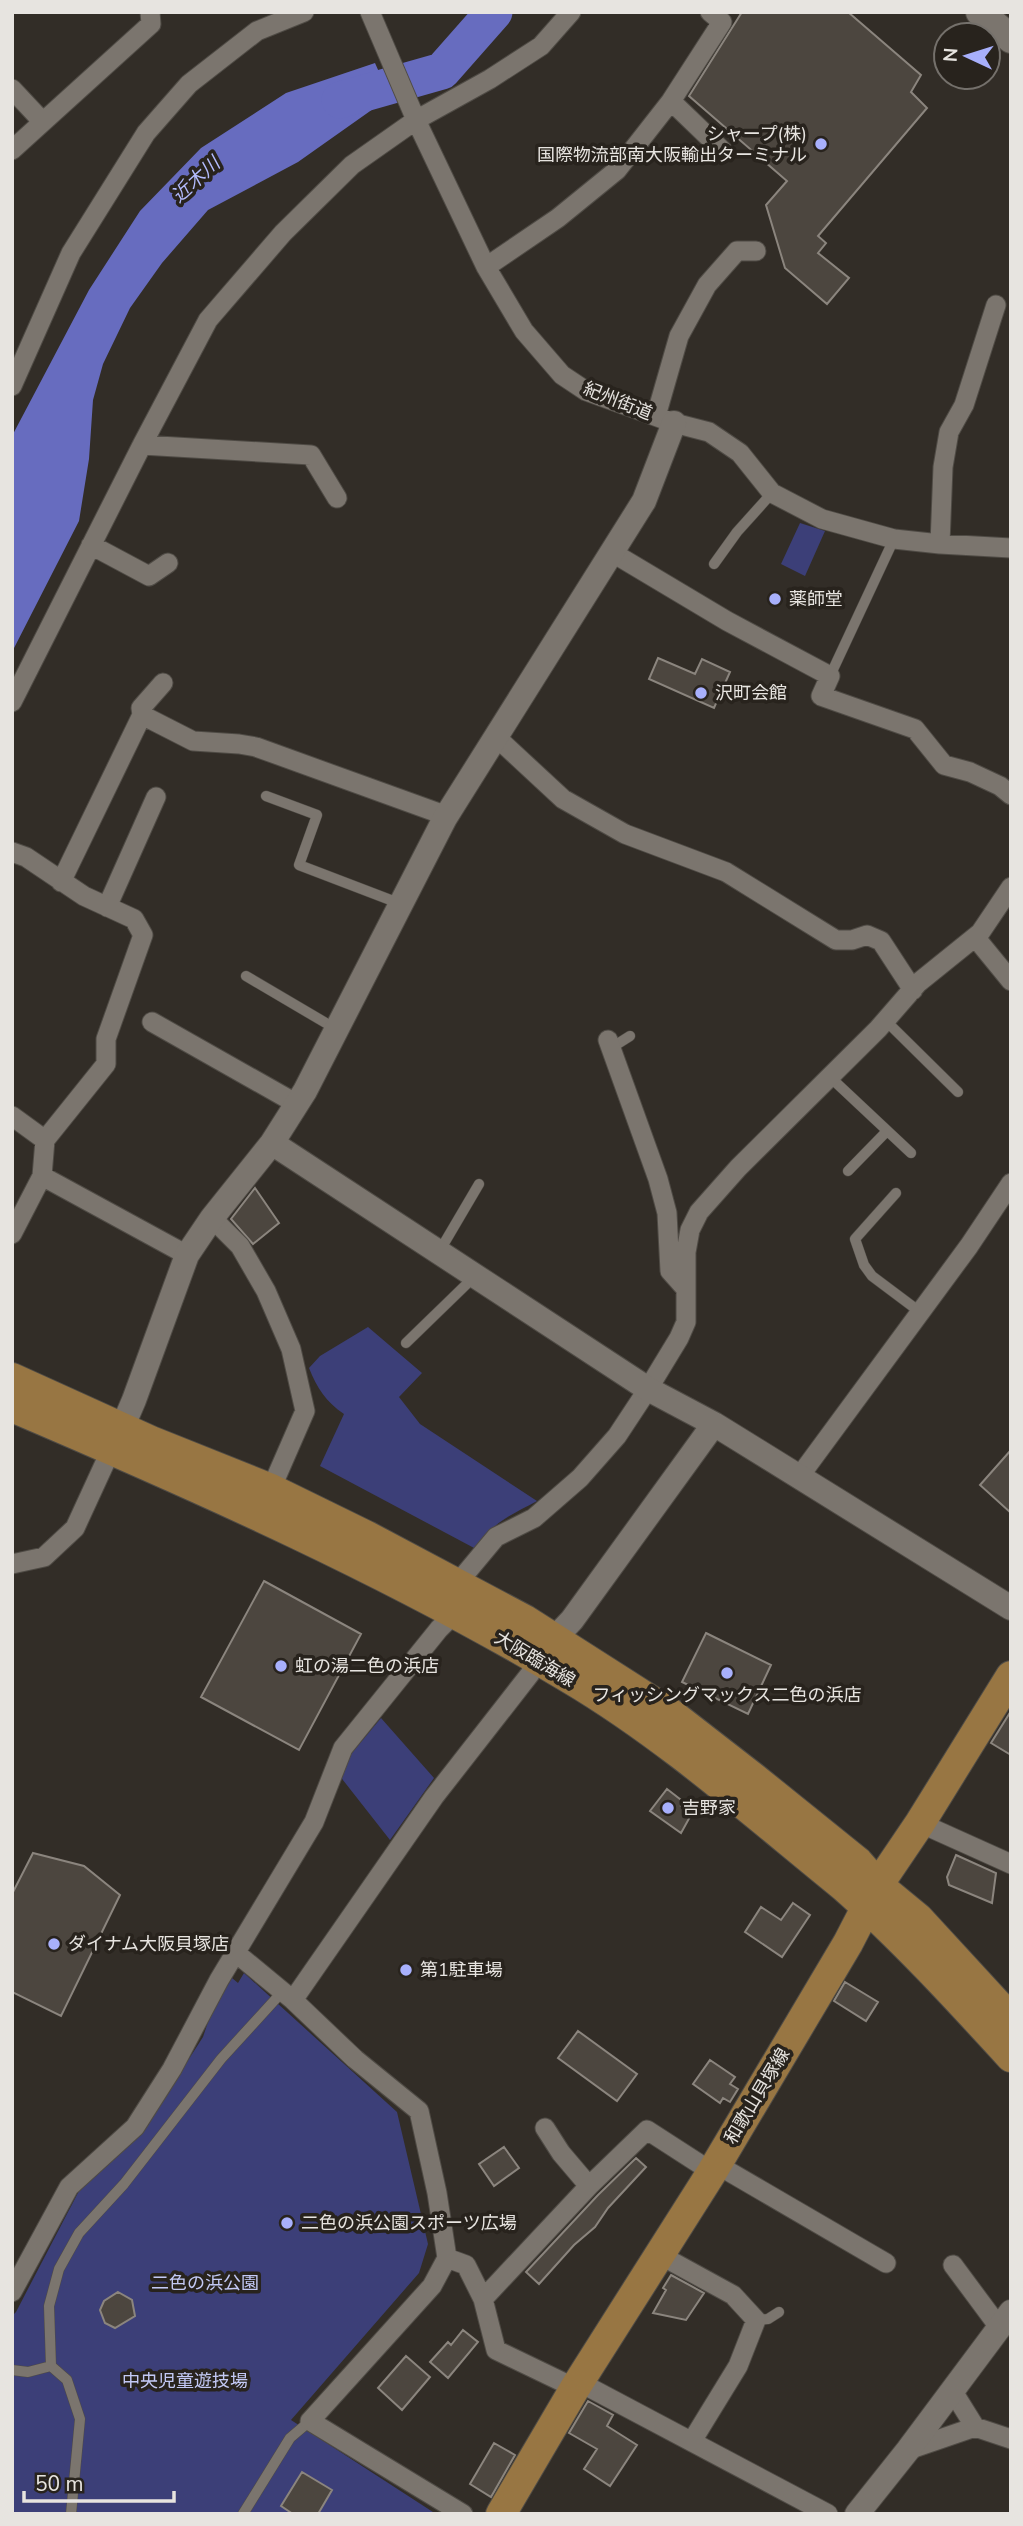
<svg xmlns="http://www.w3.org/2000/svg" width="1023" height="2526" font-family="'Nunito Sans','Noto Sans JP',sans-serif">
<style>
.green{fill:#3c3f78}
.water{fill:#676cbf}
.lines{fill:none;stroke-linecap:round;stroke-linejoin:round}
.river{stroke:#676cbf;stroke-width:37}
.building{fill:#4c463f;stroke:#8b857e;stroke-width:2}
.service-casing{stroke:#4f4b45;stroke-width:11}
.minor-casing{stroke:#4f4b45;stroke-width:21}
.tertiary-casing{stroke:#4f4b45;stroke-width:26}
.secondary-casing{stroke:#4f4b45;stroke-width:30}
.primary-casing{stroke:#4f4b45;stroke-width:32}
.service{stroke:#7b756e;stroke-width:10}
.minor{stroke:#7b756e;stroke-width:19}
.tertiary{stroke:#7b756e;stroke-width:24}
.secondary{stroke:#7b756e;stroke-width:28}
.primary{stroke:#987643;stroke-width:30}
.poi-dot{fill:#a8b0fc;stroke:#28231d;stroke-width:2.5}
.labels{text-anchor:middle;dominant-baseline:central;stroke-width:7;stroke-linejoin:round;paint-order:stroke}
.poi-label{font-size:18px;fill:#e7e4e0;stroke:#28231d;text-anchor:start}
.street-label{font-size:18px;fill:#e7e4e0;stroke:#28231d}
.park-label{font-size:18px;fill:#c3c9f5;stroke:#28231d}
.water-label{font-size:19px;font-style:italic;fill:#b3bbfd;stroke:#28231d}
</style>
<rect width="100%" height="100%" fill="#322d27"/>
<path class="green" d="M800,523L825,531L805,576L781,564Z
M368,1327L422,1373L399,1397L420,1424L537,1501C511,1515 491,1523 476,1549L320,1466L344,1414C326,1402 317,1388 309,1368L320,1356Z
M381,1718L434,1778L390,1840L339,1775L351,1754Z
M244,1973L397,2112L428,2244L419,2273L291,2420L436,2514H12V2316L16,2312L80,2189L149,2121L203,2037L212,2010L232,1978L238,1983Z"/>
<path class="water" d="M375,63L390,97L298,162L208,210L162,263L130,308L103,364L93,400L89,459L79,521L12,652V436L89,290L140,211L201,148L286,93Z"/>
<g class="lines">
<path class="river" d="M340,100L442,71L494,12"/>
</g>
<path class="building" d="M742,12H848L921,75L911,92L927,108L818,236L826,243L818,253L849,278L827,304L785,268L766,205L787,181L689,96Z
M658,658L695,674L702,659L730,672L714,708L649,679Z
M255,1188L279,1223L253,1244L231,1219Z
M1011,1450V1513L980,1485Z
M264,1581L361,1634L299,1750L201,1697Z
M706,1633L771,1665L748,1714L682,1682Z
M1011,1711V1755L991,1743Z
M667,1789L685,1803L681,1806L691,1815L681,1833L650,1811Z
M33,1853L84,1866L120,1895L61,2016L12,1992V1894Z
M956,1855L996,1873L992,1903L949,1885L947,1877Z
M793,1903L810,1915L782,1957L745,1932L761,1907L781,1920Z
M845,1982L878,2002L866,2021L834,2001Z
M578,2031L637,2074L617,2101L558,2058Z
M710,2060L735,2077L730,2084L738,2089L730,2102L723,2098L720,2103L693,2084Z
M504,2147L519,2168L494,2186L479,2164Z
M636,2158L646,2167L608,2208L595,2227L574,2245L539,2284L526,2272L598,2195Z
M671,2275L704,2293L686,2320L653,2313L666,2290L663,2288Z
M118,2292L132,2300L135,2316L115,2328L105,2323L100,2310L104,2301Z
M463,2330L478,2342L448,2378L430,2362L448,2342L451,2345Z
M406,2356L430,2377L402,2410L378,2388Z
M588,2401L613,2415L607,2426L637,2445L610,2486L584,2469L597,2449L569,2433Z
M494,2443L515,2455L491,2497L470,2484Z
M302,2472L332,2490L318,2514H293L281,2506Z"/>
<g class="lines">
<g class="service-casing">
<path id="service" d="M714,564L737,532L772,493
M830,676L894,539
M266,796L317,815L299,865L401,904
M246,976L336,1029
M886,1021L958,1092
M611,1048L630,1036
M830,1077L911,1153
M848,1171L887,1131
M896,1193L855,1239L864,1265L872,1276L920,1312
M439,1252L479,1184
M406,1343L475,1276
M756,2320L768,2319L779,2312
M12,2370L28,2372L51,2366
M71,2514L80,2419L67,2380L51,2366L49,2306L59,2269L79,2233L124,2184L221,2059L283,1991
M243,2514L290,2438L310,2421"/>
</g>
<g class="minor-casing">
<path id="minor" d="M370,12L416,120L486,267L524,331L562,375L586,391L674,423L709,432L740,453L772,493L822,519L894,539L940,544L1011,548
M12,89L42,121
M671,101L724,152
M12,150L151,24L150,12
M486,267L558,218L617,170L671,101L722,22L710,12
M12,386L71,253L146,133L189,84L257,31L304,12
M656,416L679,336L707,285L737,251H756
M142,445L311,455L337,498
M940,544L943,467L949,432L964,405L996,305
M91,545L149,576L168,563
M613,553L727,621L830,676L821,696L915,729L944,765L970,772L1000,786L1011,795
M163,683L141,708L142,715L193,741L239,744L256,747L447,816
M12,702L142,445L208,320L283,233L352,165L416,120L490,79L541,46L571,12
M495,736L563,799L625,834L726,872L836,940H852L867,935L881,941L913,990
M12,852L26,857L84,896L134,919L143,935L106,1039V1064L45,1140L42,1176L12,1234
M61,882L142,715
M107,907L156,797
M975,937L1011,981
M152,1022L297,1104
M608,1040L658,1179L667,1213L670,1271L686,1289
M12,1116L45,1140
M42,1176L187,1255
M212,1218L240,1246L266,1291L291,1349L305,1411L271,1489
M799,1477L969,1246L1011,1183
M12,1564L44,1557L75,1528L115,1441
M456,1585L496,1537L534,1518L580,1478L617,1436L648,1389L679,1338L686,1322V1252L690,1230L699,1212L738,1168L878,1029L918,983L980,933L1011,887
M920,1823L1011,1864
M236,1953L293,2000
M545,2128L561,2153L589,2186
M716,2164L886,2263
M660,2255L733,2295L756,2320L738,2366L692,2441
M447,2258L466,2265L483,2299L496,2350L575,2388
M953,2265L999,2327
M12,2292L69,2187L135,2127L172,2069L219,1980L314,1822L343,1748L439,1629L455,1613
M483,2299L589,2186L647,2130L712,2172
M579,2382L828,2514
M952,2390L975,2427
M908,2450L975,2427L1011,2439
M463,2514L310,2421L432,2286L447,2258L437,2193L419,2111L355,2059L293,2000L434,1797L530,1674L536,1660L544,1651"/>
</g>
<g class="tertiary-casing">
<path id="tertiary" d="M272,1143L648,1389L714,1424L1011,1608
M122,1428L134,1400L187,1255L212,1218L272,1143L305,1091L445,818L644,501L674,423
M554,1639L572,1620L714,1424
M857,2514L908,2450L1011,2312"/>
</g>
<g class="secondary-casing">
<path id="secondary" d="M980,12L1011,39"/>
</g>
<g class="primary-casing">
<path id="primary" d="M12,1378L151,1441L271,1489L367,1536L525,1620L669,1712L754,1778L858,1862L878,1885L918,1918L1011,2019
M12,1407C202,1488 391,1572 569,1678C667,1736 754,1814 843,1886C902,1938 957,1998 1011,2057
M501,2514L575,2388L712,2172L848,1943L878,1885L920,1823L1011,1676"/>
</g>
<use href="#service" class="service"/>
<use href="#minor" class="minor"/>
<use href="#tertiary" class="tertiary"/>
<use href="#secondary" class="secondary"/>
<use href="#primary" class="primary"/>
</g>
<g class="poi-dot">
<circle cx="821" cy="144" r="7"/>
<circle cx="775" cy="599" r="7"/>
<circle cx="701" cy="693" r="7"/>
<circle cx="281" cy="1666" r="7"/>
<circle cx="727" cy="1673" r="7"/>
<circle cx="668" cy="1808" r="7"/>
<circle cx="54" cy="1944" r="7"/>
<circle cx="406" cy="1970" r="7"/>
<circle cx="287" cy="2223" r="7"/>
</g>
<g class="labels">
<g class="poi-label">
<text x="807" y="134" text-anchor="end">シャープ(株)<tspan x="807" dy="21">国際物流部南大阪輸出ターミナル</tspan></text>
<text x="789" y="599">薬師堂</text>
<text x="715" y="693">沢町会館</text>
<text x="295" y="1666">虹の湯二色の浜店</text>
<text x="727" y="1695" text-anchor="middle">フィッシングマックス二色の浜店</text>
<text x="682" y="1808">吉野家</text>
<text x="68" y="1944">ダイナム大阪貝塚店</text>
<text x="420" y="1970">第1駐車場</text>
<text x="301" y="2223">二色の浜公園スポーツ広場</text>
</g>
<g class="street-label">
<text transform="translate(618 401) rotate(22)">紀州街道</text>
<text transform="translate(535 1659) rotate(31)">大阪臨海線</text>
<text transform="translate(757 2096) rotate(-59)">和歌山貝塚線</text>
</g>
<g class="park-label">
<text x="205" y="2283">二色の浜公園</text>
<text x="185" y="2381">中央児童遊技場</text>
</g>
<g class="water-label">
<text transform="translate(196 180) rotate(-42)">近木川</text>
</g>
</g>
<rect width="1023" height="2526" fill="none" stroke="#e7e4e0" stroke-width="28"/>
<g transform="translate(967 56) rotate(274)"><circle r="33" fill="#28231d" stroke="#74706b" stroke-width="2"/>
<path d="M0-5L12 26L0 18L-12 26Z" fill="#a8b0fc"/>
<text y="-10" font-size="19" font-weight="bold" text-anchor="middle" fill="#e7e4e0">N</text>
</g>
<path d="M24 2491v10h150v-10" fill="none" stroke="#e7e4e0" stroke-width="3.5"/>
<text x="35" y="2491" font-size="21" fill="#e7e4e0" stroke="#28231d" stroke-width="5" paint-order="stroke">50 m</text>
</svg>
